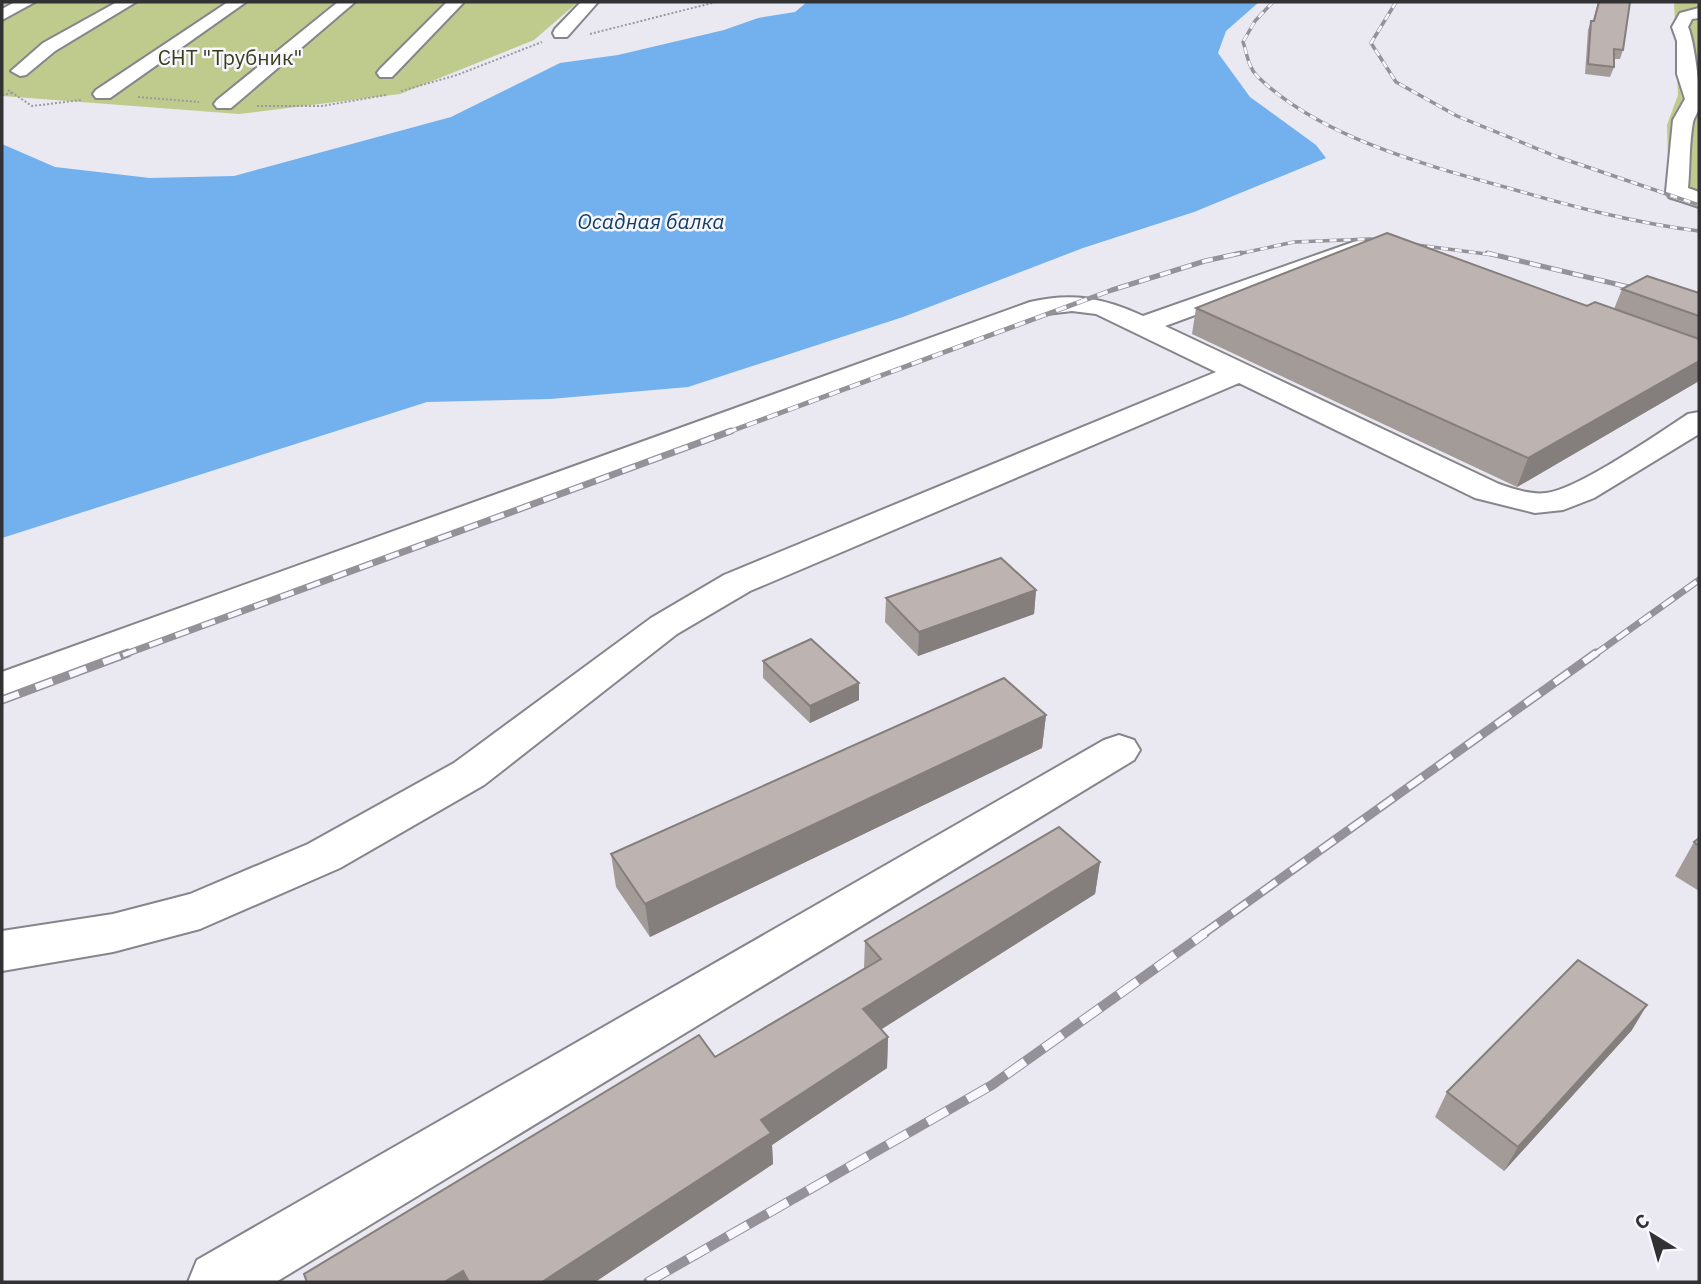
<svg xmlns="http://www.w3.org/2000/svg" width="1701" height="1284" font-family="'IBM Plex Sans',sans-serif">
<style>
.green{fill:#bfcb8d}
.water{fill:#72b1ee}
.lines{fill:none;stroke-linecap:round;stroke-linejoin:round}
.minor-casing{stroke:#86858c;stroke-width:4}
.path{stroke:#9b9aa0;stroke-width:2;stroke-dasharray:2 2;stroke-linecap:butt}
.minor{fill:#fff;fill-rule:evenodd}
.rail-far4-casing{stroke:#949298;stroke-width:3.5}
.rail-far3-casing{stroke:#949298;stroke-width:5}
.rail-far2-casing{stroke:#949298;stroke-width:7}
.rail-far1-casing{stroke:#949298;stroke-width:9}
.rail-casing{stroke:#949298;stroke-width:10}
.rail-far4{stroke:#f8f6fe;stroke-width:2.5;stroke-dasharray:7;stroke-linecap:butt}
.rail-far3{stroke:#f8f6fe;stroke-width:3.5;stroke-dasharray:11;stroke-linecap:butt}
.rail-far2{stroke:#f8f6fe;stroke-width:4.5;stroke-dasharray:14;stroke-linecap:butt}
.rail-far1{stroke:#f8f6fe;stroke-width:6;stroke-dasharray:18;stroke-linecap:butt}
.rail{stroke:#f8f6fe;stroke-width:8;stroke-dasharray:23;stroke-linecap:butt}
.wall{fill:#a39b98}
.shaded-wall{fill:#847e7c}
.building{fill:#bdb4b1;stroke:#847e7c;stroke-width:2}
.labels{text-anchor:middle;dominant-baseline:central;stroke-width:5;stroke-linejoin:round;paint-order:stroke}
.far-park-label{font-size:21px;fill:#383d19;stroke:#f8f6fe}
.far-water-label{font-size:21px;font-style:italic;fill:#113f66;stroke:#f8f6fe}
</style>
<rect width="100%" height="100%" fill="#eae8f1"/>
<path class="green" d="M2,2H578L534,40L400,94L239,114L2,96Z
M1674,2H1699V206L1669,200L1667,125L1678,95Z"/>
<path class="water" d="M807,2H1259L1226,31L1218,53L1250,97L1316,145L1326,158L1194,212L1083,248L903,317L688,387L550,399L427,402L2,538V144L55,167L150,178L234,176L451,117L560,63L618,55L724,30L758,18L795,12Z"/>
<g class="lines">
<g class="minor-casing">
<path id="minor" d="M15,2H35L2,20V9Z
M117,2H136L55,51L26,75L20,76L11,71L43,43Z
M228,2H246L110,98H96L93,94L96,90Z
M338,2H355L231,108H217L214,104L217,100Z
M447,2H464L392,77H380L377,73L380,69Z
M581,2H598L567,37H555L553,33L555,29Z
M1699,8V18L1692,19L1688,27C1694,39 1701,95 1699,108C1698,113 1694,117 1693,122C1689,144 1690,167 1688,188L1699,192V207L1669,197L1666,192L1673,120L1685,99L1677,74V41L1672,27L1680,13Z
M1359,240L1368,242L1371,247L1368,252L1165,326L1499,484C1514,489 1530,495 1546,493C1577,490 1659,433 1688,414L1699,412V434L1594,498L1563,510L1535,513L1475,498L1239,383L750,591L677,634L484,785L340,868L200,929L113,952L2,971V931L113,914L190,894L308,844L454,763L651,618L724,575L1216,372L1096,314L1072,311L1047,314L2,699V672L1030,302C1072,292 1104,298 1143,316Z
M1119,735L1134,740L1140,750L1134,760L276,1282H188L197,1260L1104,740Z"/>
</g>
<path class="path" d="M590,34L716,2
M8,90L32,106L81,100
M401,91L457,75L542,42
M2,95L12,93
M138,97L199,102
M257,106H322L386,95"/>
<use href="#minor" class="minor"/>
<g class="rail-far4-casing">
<path id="rail-far4" d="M1273,2L1255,21L1243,42C1247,53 1248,67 1257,76C1320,138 1429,166 1512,189C1574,207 1635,223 1699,231
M1396,2L1371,43L1396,82L1457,116L1555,156L1699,205
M1233,255L1294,242L1370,239L1494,255"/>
</g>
<g class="rail-far3-casing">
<path id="rail-far3" d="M1487,253L1645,291
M726,433L1112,290L1205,261L1241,253"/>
</g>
<g class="rail-far2-casing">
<path id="rail-far2" d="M123,655L731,431
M1594,655L1699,580"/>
</g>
<g class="rail-far1-casing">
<path id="rail-far1" d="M2,700L128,653
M1203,934L1596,653"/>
</g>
<g class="rail-casing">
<path id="rail" d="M648,1282L992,1085L1205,933"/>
</g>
<use href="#rail-far4" class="rail-far4"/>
<use href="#rail-far3" class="rail-far3"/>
<use href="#rail-far2" class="rail-far2"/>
<use href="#rail-far1" class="rail-far1"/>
<use href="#rail" class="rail"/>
</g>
<path class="wall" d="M1598,2H1630L1623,50L1620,59H1614V67L1610,77L1585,74L1588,30L1591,21H1593Z
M1622,289L1699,293V381L1517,487L1192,334L1196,308L1587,306L1614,309Z
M1036,590L1034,614L918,656L885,622L886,598Z
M763,661L859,700L810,723L763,678Z
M1046,715L1042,748L650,937L616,887L611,854Z
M1699,838V891L1675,876L1694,842Z
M1100,862L1095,894L881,1029L888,1037L887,1068L772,1145L773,1164L595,1282H307L715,1057L864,968L865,941Z
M1632,1030L1504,1171L1435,1117L1447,1092Z"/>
<path class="shaded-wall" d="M1699,361V381L1517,487L1528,458Z
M1036,590L1034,614L918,656L919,632Z
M859,683V700L810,723V706Z
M1046,715L1042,748L650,937L645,904Z
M1100,862L1095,894L863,1041V1009Z
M1647,1005L1632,1030L1504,1171L1518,1147Z
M888,1037L887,1068L772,1145L773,1164L595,1282H542L761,1120Z
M463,1271L467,1282H444Z"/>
<path class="building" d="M1599,2H1630L1623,50L1614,49V67L1588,64L1591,21H1594Z
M1387,233L1587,306L1595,302L1699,339V361L1528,458L1196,308Z
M1647,276L1699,293V316L1622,289Z
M1001,558L1036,590L919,632L886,598Z
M811,639L859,683L810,706L763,661Z
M1004,678L1046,715L645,904L611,854Z
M1059,827L1100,862L863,1009L888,1037L761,1120L771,1133L542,1282H469L463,1271L444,1282H307L304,1274L699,1035L715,1057L881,959L865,941Z
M1699,838V846L1694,842Z
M1578,960L1647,1005L1518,1147L1447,1092Z"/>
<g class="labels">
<g class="far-park-label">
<text x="230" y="57">СНТ "Трубник"</text>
</g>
<g class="far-water-label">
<text x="651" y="221">Осадная балка</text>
</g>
</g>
<rect width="1701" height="1284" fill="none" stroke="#323134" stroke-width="7"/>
<g transform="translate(1652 1235) rotate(323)" stroke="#f8f6fe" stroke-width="5" paint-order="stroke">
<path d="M0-5L12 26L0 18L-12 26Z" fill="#323134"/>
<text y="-10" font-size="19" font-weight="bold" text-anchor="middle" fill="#323134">С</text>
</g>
</svg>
